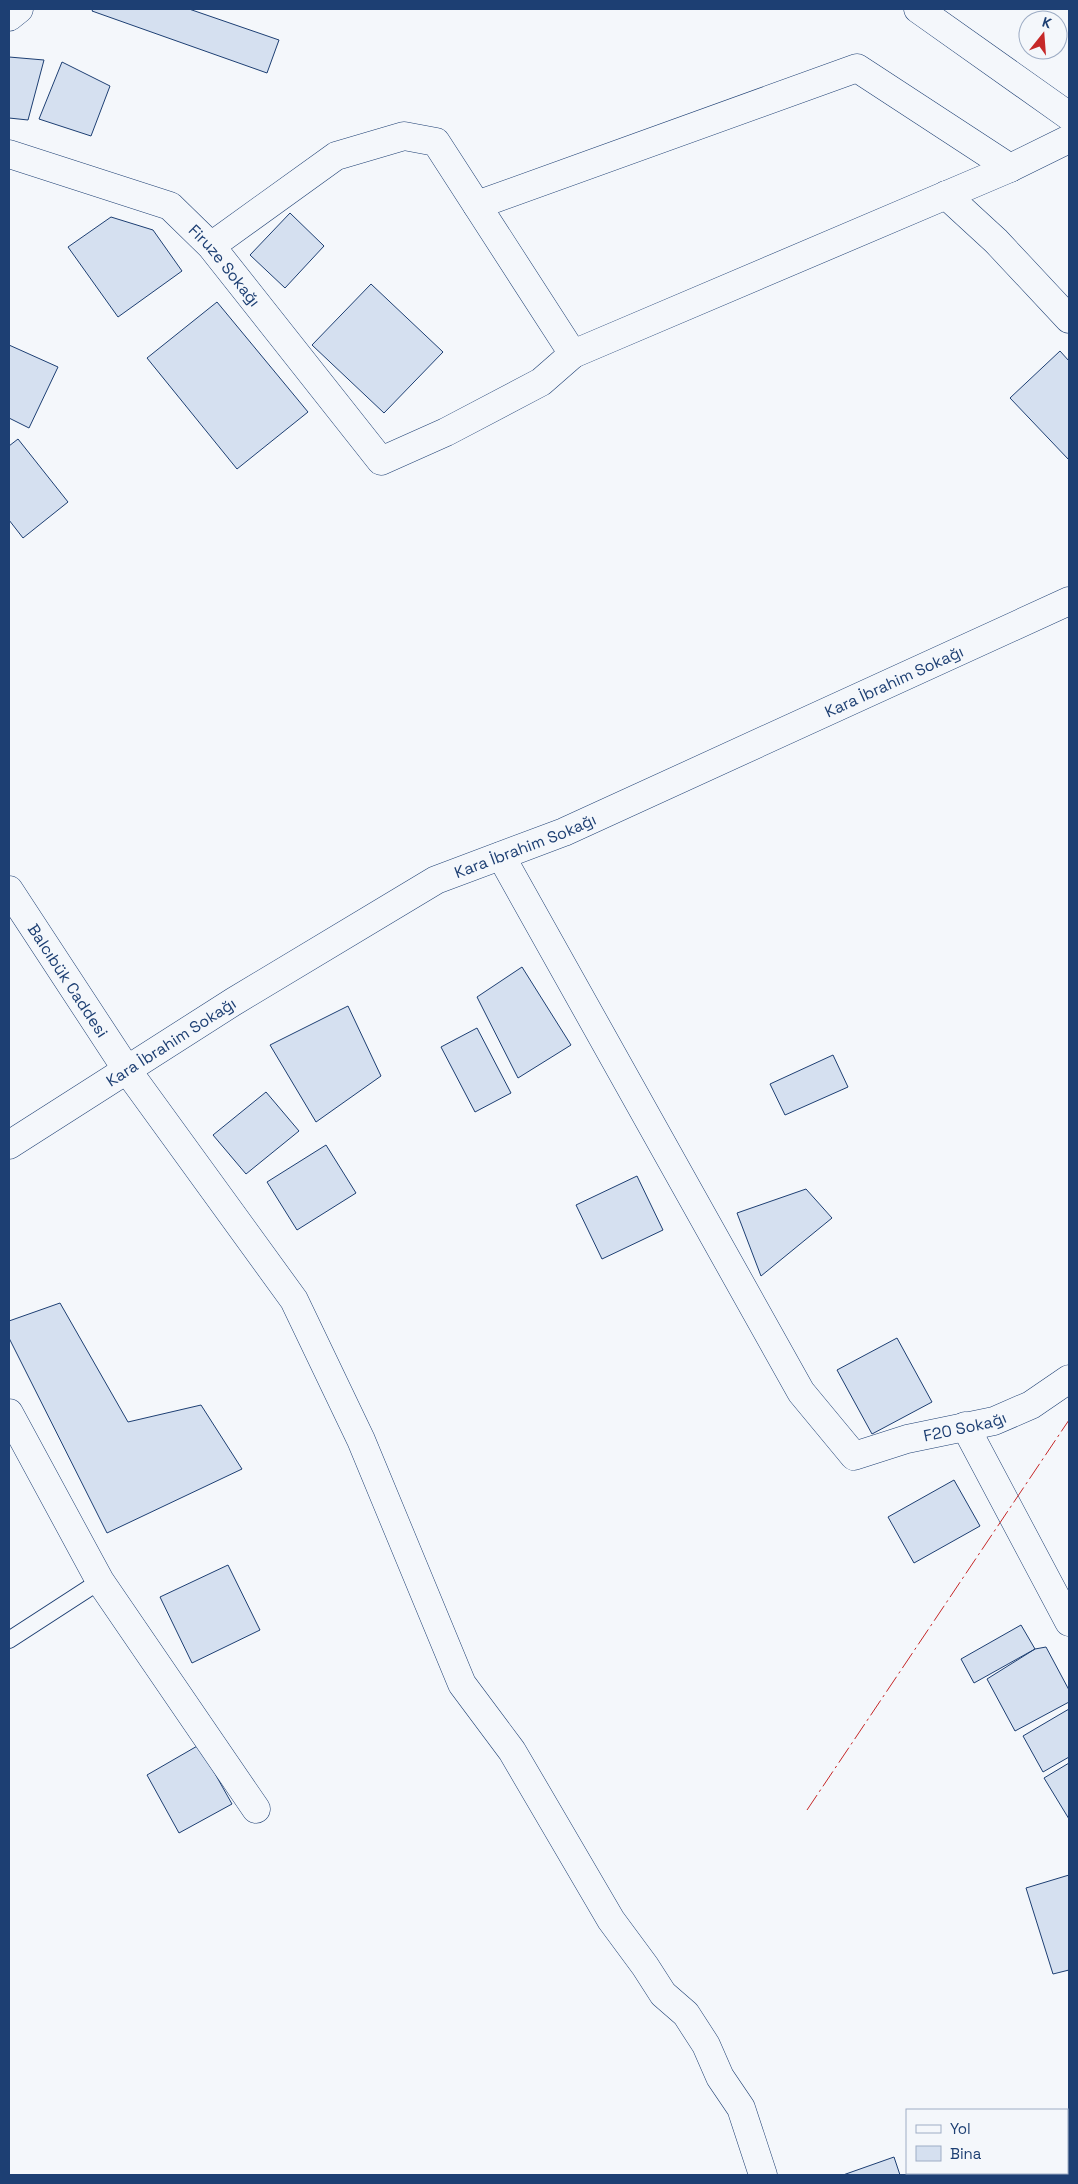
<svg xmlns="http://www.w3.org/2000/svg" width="1078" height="2184" font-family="'Space Grotesk',sans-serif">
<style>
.building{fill:#d5e0f0;stroke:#1d3f73}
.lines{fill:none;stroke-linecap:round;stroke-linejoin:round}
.service-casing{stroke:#1d3f73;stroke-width:18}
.minor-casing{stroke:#1d3f73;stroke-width:29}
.tertiary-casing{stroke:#1d3f73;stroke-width:29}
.service{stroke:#f4f7fb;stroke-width:16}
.minor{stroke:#f4f7fb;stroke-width:28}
.tertiary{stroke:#f4f7fb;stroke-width:28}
.power{stroke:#c62828;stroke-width:1;stroke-dasharray:18 4 2.5 4;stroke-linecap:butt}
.labels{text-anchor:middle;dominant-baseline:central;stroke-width:4;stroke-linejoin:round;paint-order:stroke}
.street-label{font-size:16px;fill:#1d3f73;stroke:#f4f7fb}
</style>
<rect width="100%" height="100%" fill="#f4f7fb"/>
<path class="building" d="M93,9H189L279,40L267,73L92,11Z
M9,57L44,60L28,120L9,118Z
M62,62L110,86L91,136L39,119Z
M290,213L324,246L285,288L250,255Z
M111,217L153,230L182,271L118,317L68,247Z
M371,284L443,352L384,413L312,345Z
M217,302L308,412L237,469L147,358Z
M9,345L58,367L29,428L9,418Z
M1060,351L1069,361V460L1010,398Z
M18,439L68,502L23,538L9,520V446Z
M522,967L571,1045L518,1078L477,997Z
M348,1006L381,1076L316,1122L270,1045Z
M477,1028L511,1093L475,1112L441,1047Z
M833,1055L848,1087L785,1115L770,1084Z
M266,1092L299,1131L246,1174L213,1135Z
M326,1145L356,1193L297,1230L267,1182Z
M637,1176L663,1230L602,1259L576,1205Z
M806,1189L832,1218L761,1276L737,1213Z
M60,1303L128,1422L201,1405L242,1469L107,1533L9,1338V1321Z
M897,1338L932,1402L872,1434L837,1370Z
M954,1480L980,1526L914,1563L888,1517Z
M228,1565L260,1630L192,1663L160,1597Z
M1021,1625L1035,1649L974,1683L961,1659Z
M1046,1647L1069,1690V1702L1015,1731L987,1679L1035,1649Z
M1069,1709V1757L1043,1772L1023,1736Z
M199,1745L232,1804L179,1833L147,1775Z
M1069,1763V1819L1044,1778Z
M1069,1875V1970L1053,1974L1026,1888Z
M894,2157L900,2175H843Z
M1069,2162V2175H1053L1052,2173H1067V2163Z"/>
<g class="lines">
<g class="service-casing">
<path id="service" d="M9,1640L100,1581"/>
</g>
<g class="minor-casing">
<g id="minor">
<path d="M918,9L1069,116"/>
<path d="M9,17L19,9"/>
<path id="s1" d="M9,154L170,206L211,246L381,461L446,432L541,382L573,354L436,142L404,136L336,156L211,246"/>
<path d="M946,195L996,241L1069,319"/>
<path d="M477,205L857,68L1010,168L1069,139"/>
<path d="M573,354L1010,168"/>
<path id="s2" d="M501,856L801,1392L854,1456L907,1439L994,1421L1031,1405L1069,1379"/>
<path d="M127,1070L294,1300L361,1440L462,1684L512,1751L611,1920L645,1966L663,1994L686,2014L706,2045L720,2077L741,2108L763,2175"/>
<path d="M9,1413L100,1581L256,1809"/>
<path d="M965,1426L1069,1622"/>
</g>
</g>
<g class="tertiary-casing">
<g id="tertiary">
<path id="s3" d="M9,890L127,1070"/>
<path id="s4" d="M9,1145L233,1002L436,880L564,832L1069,601"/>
</g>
</g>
<use href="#service" class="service"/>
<use href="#minor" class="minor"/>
<use href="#tertiary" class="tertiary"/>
<path class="power" d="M807,1810L1069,1420"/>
</g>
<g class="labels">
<g class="street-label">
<text stroke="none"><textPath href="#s1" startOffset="250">Firuze Sokağı</textPath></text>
<text stroke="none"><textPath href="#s4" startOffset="1002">Kara İbrahim Sokağı</textPath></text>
<text stroke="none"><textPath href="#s4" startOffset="598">Kara İbrahim Sokağı</textPath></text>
<text stroke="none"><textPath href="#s3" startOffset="108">Balcıbük Caddesi</textPath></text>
<text stroke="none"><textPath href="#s4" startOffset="192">Kara İbrahim Sokağı</textPath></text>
<text stroke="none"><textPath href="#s2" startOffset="812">F20 Sokağı</textPath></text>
</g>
</g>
<rect width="1078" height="2184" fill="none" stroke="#1d3f73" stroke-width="20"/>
<rect x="906" y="2109" width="162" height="65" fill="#f4f7fb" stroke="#9eadc5"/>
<rect x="916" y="2125" width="25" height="8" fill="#f4f7fb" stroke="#9eadc5"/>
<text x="950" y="2134" font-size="15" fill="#1d3f73">Yol</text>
<rect x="916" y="2146" width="25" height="15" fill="#d5e0f0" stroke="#9eadc5"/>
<text x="950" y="2159" font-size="15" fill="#1d3f73">Bina</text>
<g transform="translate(1043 35) rotate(17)"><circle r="24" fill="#f4f7fb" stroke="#9eadc5"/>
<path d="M0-4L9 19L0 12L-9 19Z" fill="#c62828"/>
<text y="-8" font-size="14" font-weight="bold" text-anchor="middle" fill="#1d3f73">K</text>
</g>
</svg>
